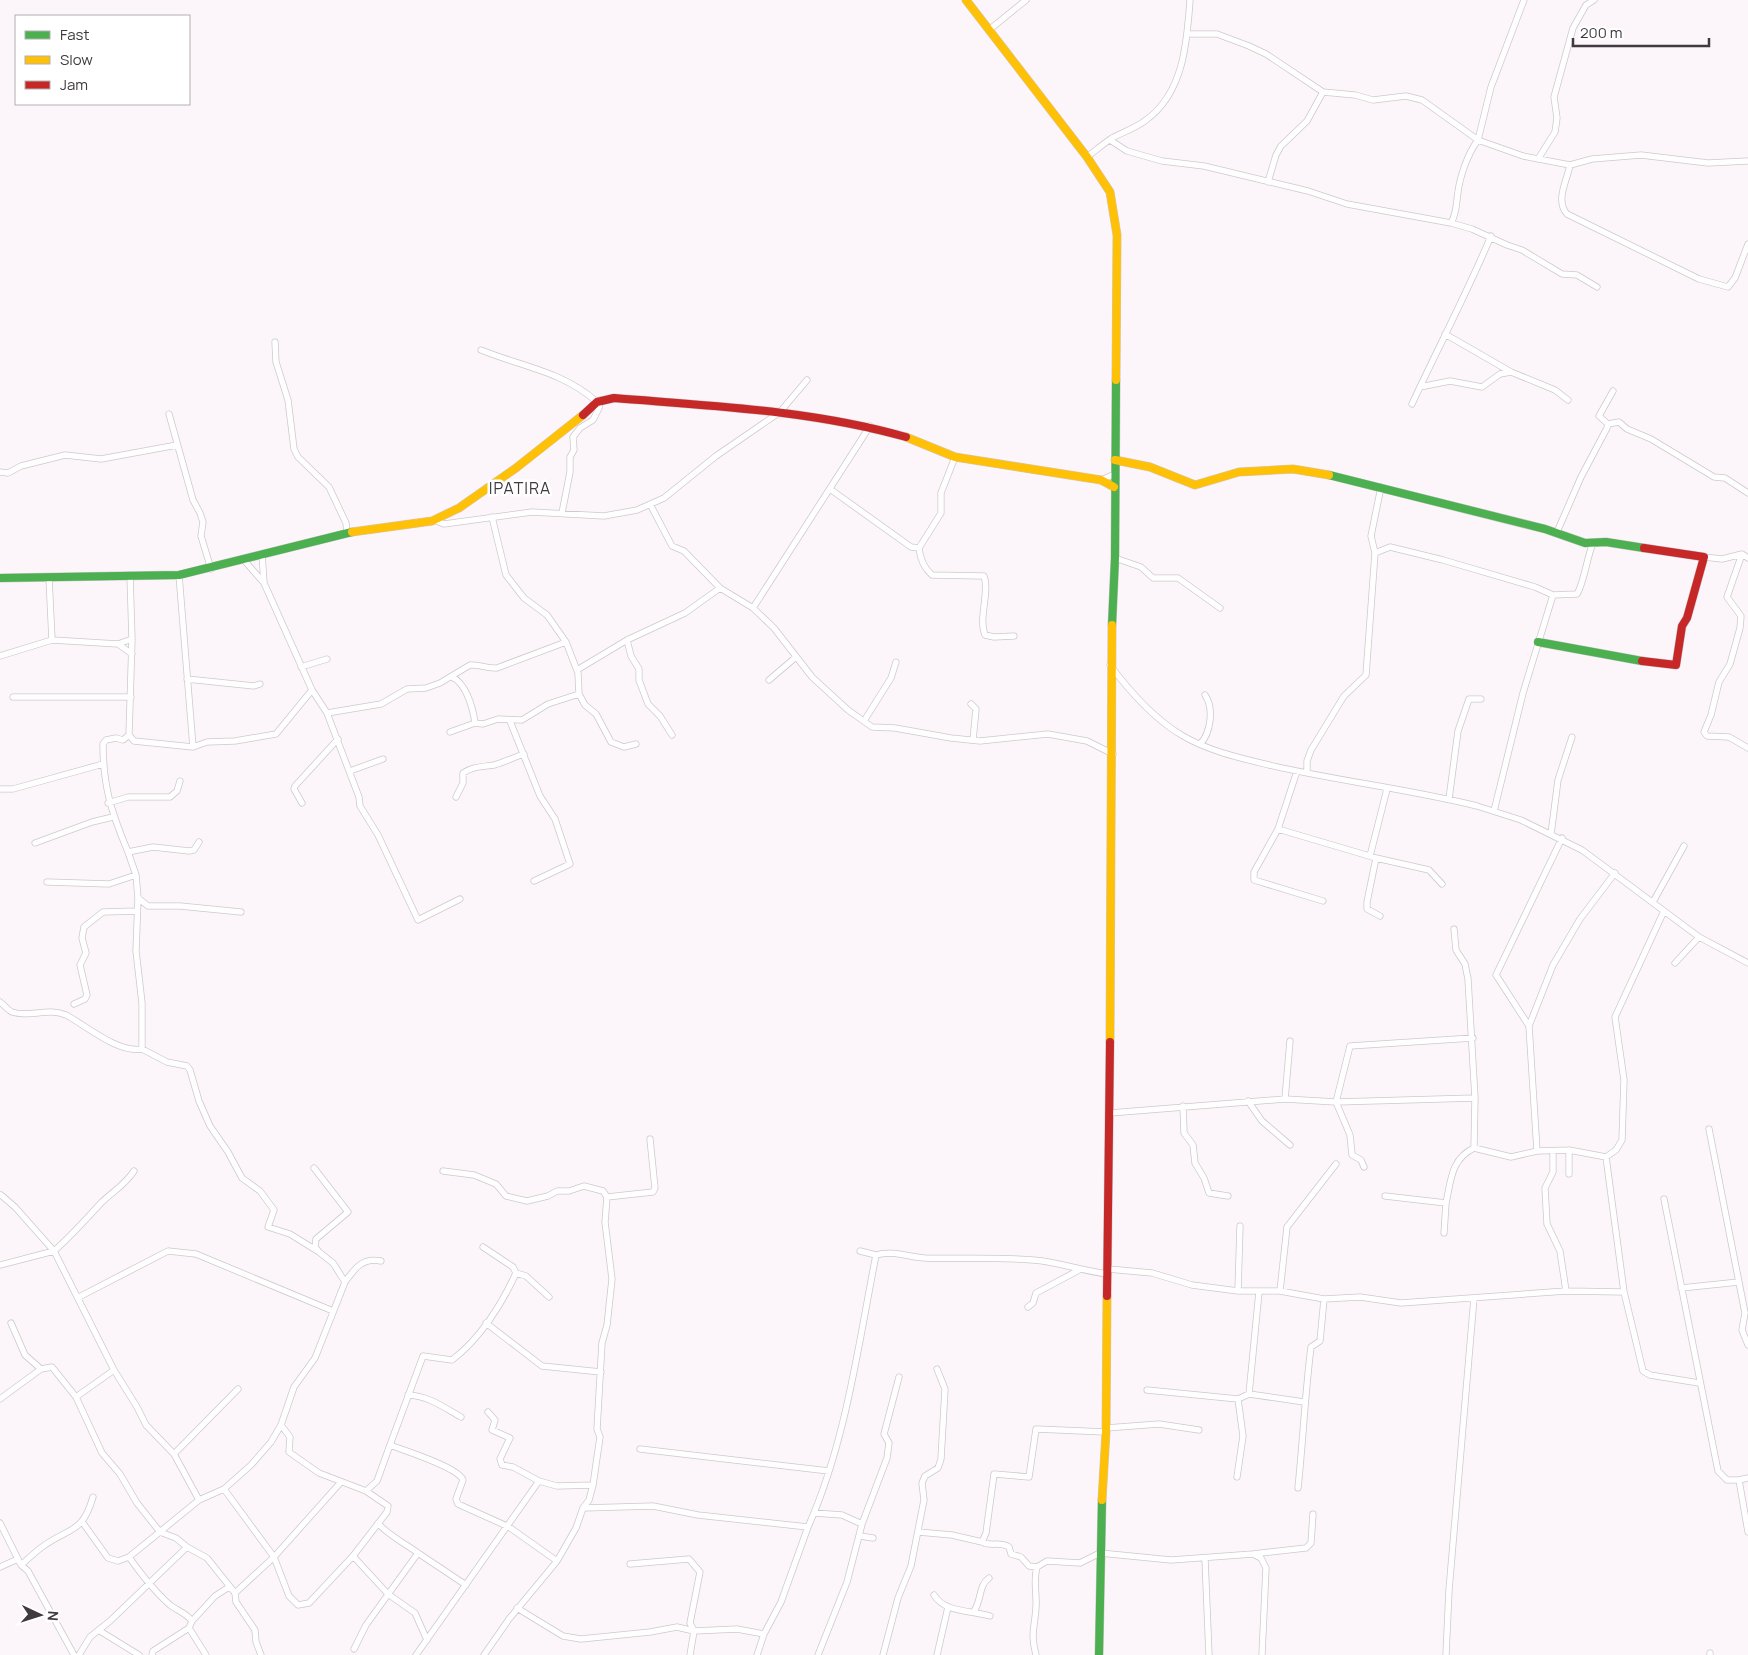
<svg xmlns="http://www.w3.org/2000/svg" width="1748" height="1655" font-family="Manrope,sans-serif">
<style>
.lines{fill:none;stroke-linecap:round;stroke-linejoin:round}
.street-casing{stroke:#cec9cc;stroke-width:7}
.fast-casing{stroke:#cec9cc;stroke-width:9}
.slow-casing{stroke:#cec9cc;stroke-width:9}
.jam-casing{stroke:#cec9cc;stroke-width:9}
.street{stroke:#fffefe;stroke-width:5.5}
.fast{stroke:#4caf50;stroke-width:8}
.slow{stroke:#ffc107;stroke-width:8}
.jam{stroke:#c62828;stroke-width:8}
.labels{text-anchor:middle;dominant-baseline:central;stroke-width:5;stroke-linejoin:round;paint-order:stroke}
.quarter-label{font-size:16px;letter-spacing:1px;fill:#3e3a3d;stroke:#fff}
</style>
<rect width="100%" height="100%" fill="#fcf6fa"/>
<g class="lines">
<g class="street-casing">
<path id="street" d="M1524,0L1491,87L1478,140L1523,156L1570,165L1592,159L1641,155L1708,163L1748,161
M989,30L1026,0
M1110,140L1127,151L1162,161L1204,166L1308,191L1347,204L1451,223C1457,213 1456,204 1458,192C1460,176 1468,153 1478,140L1422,100L1406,96L1373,100L1355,95L1323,92L1266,54L1249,46L1217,34H1187
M1087,157C1095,151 1103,144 1112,138C1123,132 1136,128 1146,120C1184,93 1187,41 1190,0
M1538,159L1555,132L1557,118L1554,97L1573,28L1586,5L1594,0
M1570,165C1567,181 1555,200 1567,214L1699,279L1728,287L1735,278L1748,244
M1268,182L1276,155L1281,146L1307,121L1323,92
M1451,223L1472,229L1507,245L1522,250L1562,274L1577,275L1597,287
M1445,334L1511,372
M275,342L276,362L288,400L294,449L298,457L329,487L346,523L347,533
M481,350C523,367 562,371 597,402
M1420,387L1450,381L1482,387L1500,374L1511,372L1555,390L1568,400
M1412,404C1438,348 1467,293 1491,236
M169,414L193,500L200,513L203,522L201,536L211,569
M1608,424L1619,422L1627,429L1651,439L1714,477L1725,478L1748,493
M0,472L8,473L21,466L65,455L101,459L177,445
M1101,480L1115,474
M830,489L911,547L919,548C920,558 924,568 932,575L984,576C990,592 978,618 985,635L994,637L1014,636
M650,504L672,546L684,551L720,588L753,608L774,628L812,677L848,710L872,727L895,728L951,738L980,741L1048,734L1087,741L1113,754
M562,513L570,472V457L574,450L573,437L580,428L593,420L599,408L600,400
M492,517L506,575L524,598L547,615L566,642L578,673L579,694L585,705L596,714L611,742L624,747L636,744
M434,520L444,524L532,512L604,516L637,510L664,498L716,456L780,412L807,380
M1557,532L1581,477L1607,428L1608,424L1599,416L1613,391
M919,548L941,513V493L955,457
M1375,553L1390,547L1443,560L1535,587L1553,595
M262,554L264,583L312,690L327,713L359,797L360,806L378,835L418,920L460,899
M1742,554L1727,597L1741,616L1740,628L1730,664L1719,682L1711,715L1704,732L1707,736L1729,737L1748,748
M1704,557L1722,559L1742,554L1748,558
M1115,558L1141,567L1153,578H1178L1220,608
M243,559L264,583
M130,575L132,639L129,735L123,740L116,738L106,740L103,744C103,787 112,814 128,852L153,847L189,851L194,850L199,842
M49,578L52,640
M753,608L870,426
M627,640L631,656L639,669V680L648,704L660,716L672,735
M118,644L132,654
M0,656L52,640L118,644L132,639
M1110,665C1130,692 1154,719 1183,736C1209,751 1240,758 1269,765C1338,781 1408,789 1477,806L1521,820L1582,850L1699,937L1748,963
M301,667L327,659
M577,670L627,640L685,613L720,588
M452,677C466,683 473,708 475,723
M187,679L254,686L260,684
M769,680L796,657
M13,697H131
M971,704L976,709L973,740
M327,713L381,704L407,689L426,688L440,683L470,665C480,664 486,669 497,668L566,642
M510,721L540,796L555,819L570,864L534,881
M864,721L891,678L896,662
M450,732L475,723L483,724L498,719L522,720L548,704L579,694
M129,735L134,741L193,747L179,575
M1200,744C1211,733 1214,708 1205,695
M193,747L207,742L235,741L276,734L312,690
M350,771L383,759
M1297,771L1278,829L1254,872V880L1323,901
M1307,773V761L1311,750L1344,696L1366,675L1375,553L1371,536L1381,487
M0,789H13L103,764
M456,797L463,783V773C474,766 482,767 494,765C502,763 515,757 524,754
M1449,799L1458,731L1469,699H1481
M108,803L128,797H170L177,791L180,781
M302,803L294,789L295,786L338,739
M1494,811L1523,693L1553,595L1577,594C1584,583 1587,557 1593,543
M1278,829L1376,858L1367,902V909L1380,916
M1551,834L1558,780L1572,737
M35,843L92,822L113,817
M128,852L136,875L138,898L136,951L142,1003V1049L167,1062L187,1066L190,1070L199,1101L210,1126L228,1152L242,1178L260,1191L274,1210L268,1227L290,1234L319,1252L333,1263L345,1282L315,1358L294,1387L281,1425L271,1442L251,1465L224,1489L199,1500
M1370,856L1387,789
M1376,858L1429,870L1442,884
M47,882L109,884L136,875
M138,898L148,906H180L241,912
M1653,902L1684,846
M1454,929L1456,950L1465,964L1468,979L1475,1098
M1675,963L1699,937
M0,1002C4,1005 8,1010 12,1012C30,1018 48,1007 66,1015C87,1026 117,1053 142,1049
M74,1004L85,999L87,995L80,965L86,953L82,938L84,927L103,912L137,911
M1529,1026L1496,975L1562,838
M1285,1099L1290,1041
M1248,1101L1262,1121L1290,1145
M1183,1106L1184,1133L1193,1145L1195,1163L1204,1178L1209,1193L1228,1196
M1110,1113L1285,1099L1336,1102L1475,1098L1474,1148L1511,1157L1537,1151L1529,1026L1553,965L1580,919L1615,873
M1709,1129L1745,1313L1742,1330L1748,1345
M1569,1150L1606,1157L1616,1150L1622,1140L1624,1080L1615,1017L1664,911
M1537,1151L1569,1150V1174
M1553,1151V1172L1545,1188L1547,1224L1560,1251L1566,1291
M1606,1157L1624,1292L1643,1371L1650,1375L1699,1383
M1364,1167L1361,1160L1352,1155L1350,1135L1336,1102L1350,1046L1473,1038
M314,1168L348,1212L316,1239L315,1247L319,1252
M134,1171C125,1185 112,1192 101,1203C85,1220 71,1236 54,1251L114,1370L137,1407L146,1425L174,1454L238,1389
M443,1171L474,1175L496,1184L506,1196L527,1201L548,1196L557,1191H569L584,1186L603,1191L607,1197L605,1222L612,1279L607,1325L602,1343L597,1429L600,1437L593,1485
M1385,1196L1446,1203C1451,1180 1451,1159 1474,1148
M607,1197L653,1192L655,1188L650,1139
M1664,1199L1718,1471L1727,1480H1739L1748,1478
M1444,1233L1446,1203
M876,1255C891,1250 909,1257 925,1258C961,1259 997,1257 1033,1260C1059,1262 1082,1271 1108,1274
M0,1265L54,1251L15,1207L1,1195
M1108,1269L1152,1273L1192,1285L1238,1291H1280L1324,1299L1360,1297L1401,1303L1566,1291L1624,1292
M516,1273L526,1276L549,1297
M345,1282C355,1268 363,1257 381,1261
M1681,1288L1739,1282
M1238,1291L1240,1226
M1280,1291L1287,1227L1336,1164
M79,1297L168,1251L196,1254L333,1311
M1028,1307L1033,1303L1036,1293L1079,1270
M486,1323L542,1366L601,1372
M41,1369L52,1367L76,1397L102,1453L120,1474L137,1503L160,1532L176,1538L187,1547L110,1621L90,1637L79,1655
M1147,1390L1238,1399
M1249,1394L1259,1292
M408,1395C429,1396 443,1407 461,1417
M76,1397L114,1370
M0,1399L41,1369L25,1355L11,1323
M488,1412L495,1420L492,1430L510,1438L500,1459L502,1465L513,1467L539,1481
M281,1425L290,1437L289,1452L319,1473L366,1491L388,1506L387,1512L353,1556
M1106,1428L1159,1424L1199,1430
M390,1445L423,1356L452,1360C480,1339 502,1304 516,1273L513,1267L483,1247
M640,1449L829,1471
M1237,1477L1243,1436L1238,1399L1249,1394L1304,1402
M1739,1480L1748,1532
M341,1482L274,1557L289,1596L298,1605L309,1603L353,1556L388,1594L415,1613L427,1640
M1298,1488C1303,1441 1305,1394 1311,1347L1320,1341L1324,1299
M224,1489L274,1557L235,1593
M366,1491L377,1481L390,1445C405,1451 458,1467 463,1480L456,1499L458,1504L509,1527L557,1561L509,1619L484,1655
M583,1508L653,1506L698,1515L808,1527L781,1602L764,1634L757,1655
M814,1513L842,1515L862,1524L847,1582L818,1655
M0,1523L21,1565C28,1559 35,1552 42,1547C69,1527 82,1535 93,1497
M83,1523L108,1558L118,1561L129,1557L199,1500L174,1454
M862,1524L887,1458L889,1443L884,1434L899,1377
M808,1527C846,1442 858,1346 876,1255L860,1251
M918,1532L952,1535L982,1542L986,1533L994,1474L1029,1477L1036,1429L1106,1432
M860,1536L873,1538
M982,1542C991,1547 998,1541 1009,1547L1011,1554L1021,1557L1029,1566L1037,1567
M187,1547L207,1558L235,1593L236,1602L255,1630L256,1642L261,1655
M418,1553L466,1585
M1253,1554L1306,1548L1311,1543L1313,1514
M129,1557C141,1574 154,1591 170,1605C178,1611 186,1613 192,1621L189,1628L206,1655
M1205,1559L1209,1655
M630,1564L689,1559L700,1572L690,1623L694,1631L690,1655
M21,1565L28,1571L74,1655
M0,1567L18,1559
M934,1595C945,1613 971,1610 990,1616
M517,1608L563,1636L581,1639L650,1632L677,1627L694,1631L737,1629L764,1634
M974,1611C982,1600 978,1586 989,1578
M192,1621L215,1596L229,1587
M100,1631L139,1655
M354,1649L366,1625L418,1553C406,1544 386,1534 378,1523
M152,1655L153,1651L189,1628
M416,1655L539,1481L557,1486L593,1485L589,1500L583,1508L576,1528L557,1561
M883,1655L898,1598L911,1566L924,1500L922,1483L925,1476L938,1468L941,1459L945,1389L937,1369
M937,1655L948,1607
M1036,1655C1030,1633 1035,1627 1036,1607C1037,1593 1033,1581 1037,1567L1047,1561L1080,1563L1100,1553L1171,1560L1253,1554L1261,1558L1266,1568L1262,1655
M1446,1655L1449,1590L1474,1298
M1710,1655V1653"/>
</g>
<g class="fast-casing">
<path id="fast" d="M1329,475L1545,529L1585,543L1606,542L1644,548
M0,578L179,575L352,532
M1112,625L1115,558L1116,380
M1538,642L1642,661
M1099,1655L1102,1500"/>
</g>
<g class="slow-casing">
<path id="slow" d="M966,0L1087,157L1110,192L1117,235L1116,380
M906,437L955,457L1101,480L1114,487
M1115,460L1150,467L1195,485L1239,472L1293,469L1329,475
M352,532L432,521L459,508L516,468L583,415
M1110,1042L1112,625
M1102,1500L1106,1432L1107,1296"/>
</g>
<g class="jam-casing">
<path id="jam" d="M583,415L597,402L614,398C712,406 811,410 906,437
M1642,661L1676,665L1682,626L1687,618L1704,557L1644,548
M1107,1296L1110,1042"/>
</g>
<use href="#street" class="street"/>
<use href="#fast" class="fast"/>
<use href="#slow" class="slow"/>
<use href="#jam" class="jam"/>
</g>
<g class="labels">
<g class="quarter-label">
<text x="520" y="488">IPATIRA</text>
</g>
</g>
<rect x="15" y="15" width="175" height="90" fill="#ffffff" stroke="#b2b0b1"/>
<rect x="25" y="31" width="25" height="8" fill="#4caf50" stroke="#b2b0b1"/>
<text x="60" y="40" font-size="15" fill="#3e3a3d">Fast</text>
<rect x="25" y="56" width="25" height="8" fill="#ffc107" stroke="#b2b0b1"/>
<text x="60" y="65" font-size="15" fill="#3e3a3d">Slow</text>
<rect x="25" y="81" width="25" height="8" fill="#c62828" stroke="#b2b0b1"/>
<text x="60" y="90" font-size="15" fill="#3e3a3d">Jam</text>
<g transform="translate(40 1615) rotate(94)" stroke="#ffffff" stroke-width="4" paint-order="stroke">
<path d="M0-4L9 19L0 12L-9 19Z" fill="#3e3a3d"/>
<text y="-8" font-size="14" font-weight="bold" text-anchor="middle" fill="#3e3a3d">N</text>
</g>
<path d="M1573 38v8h136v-8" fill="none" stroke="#3e3a3d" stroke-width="2.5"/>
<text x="1580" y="38" font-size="15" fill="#3e3a3d" stroke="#ffffff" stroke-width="4" paint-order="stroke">200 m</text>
</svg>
